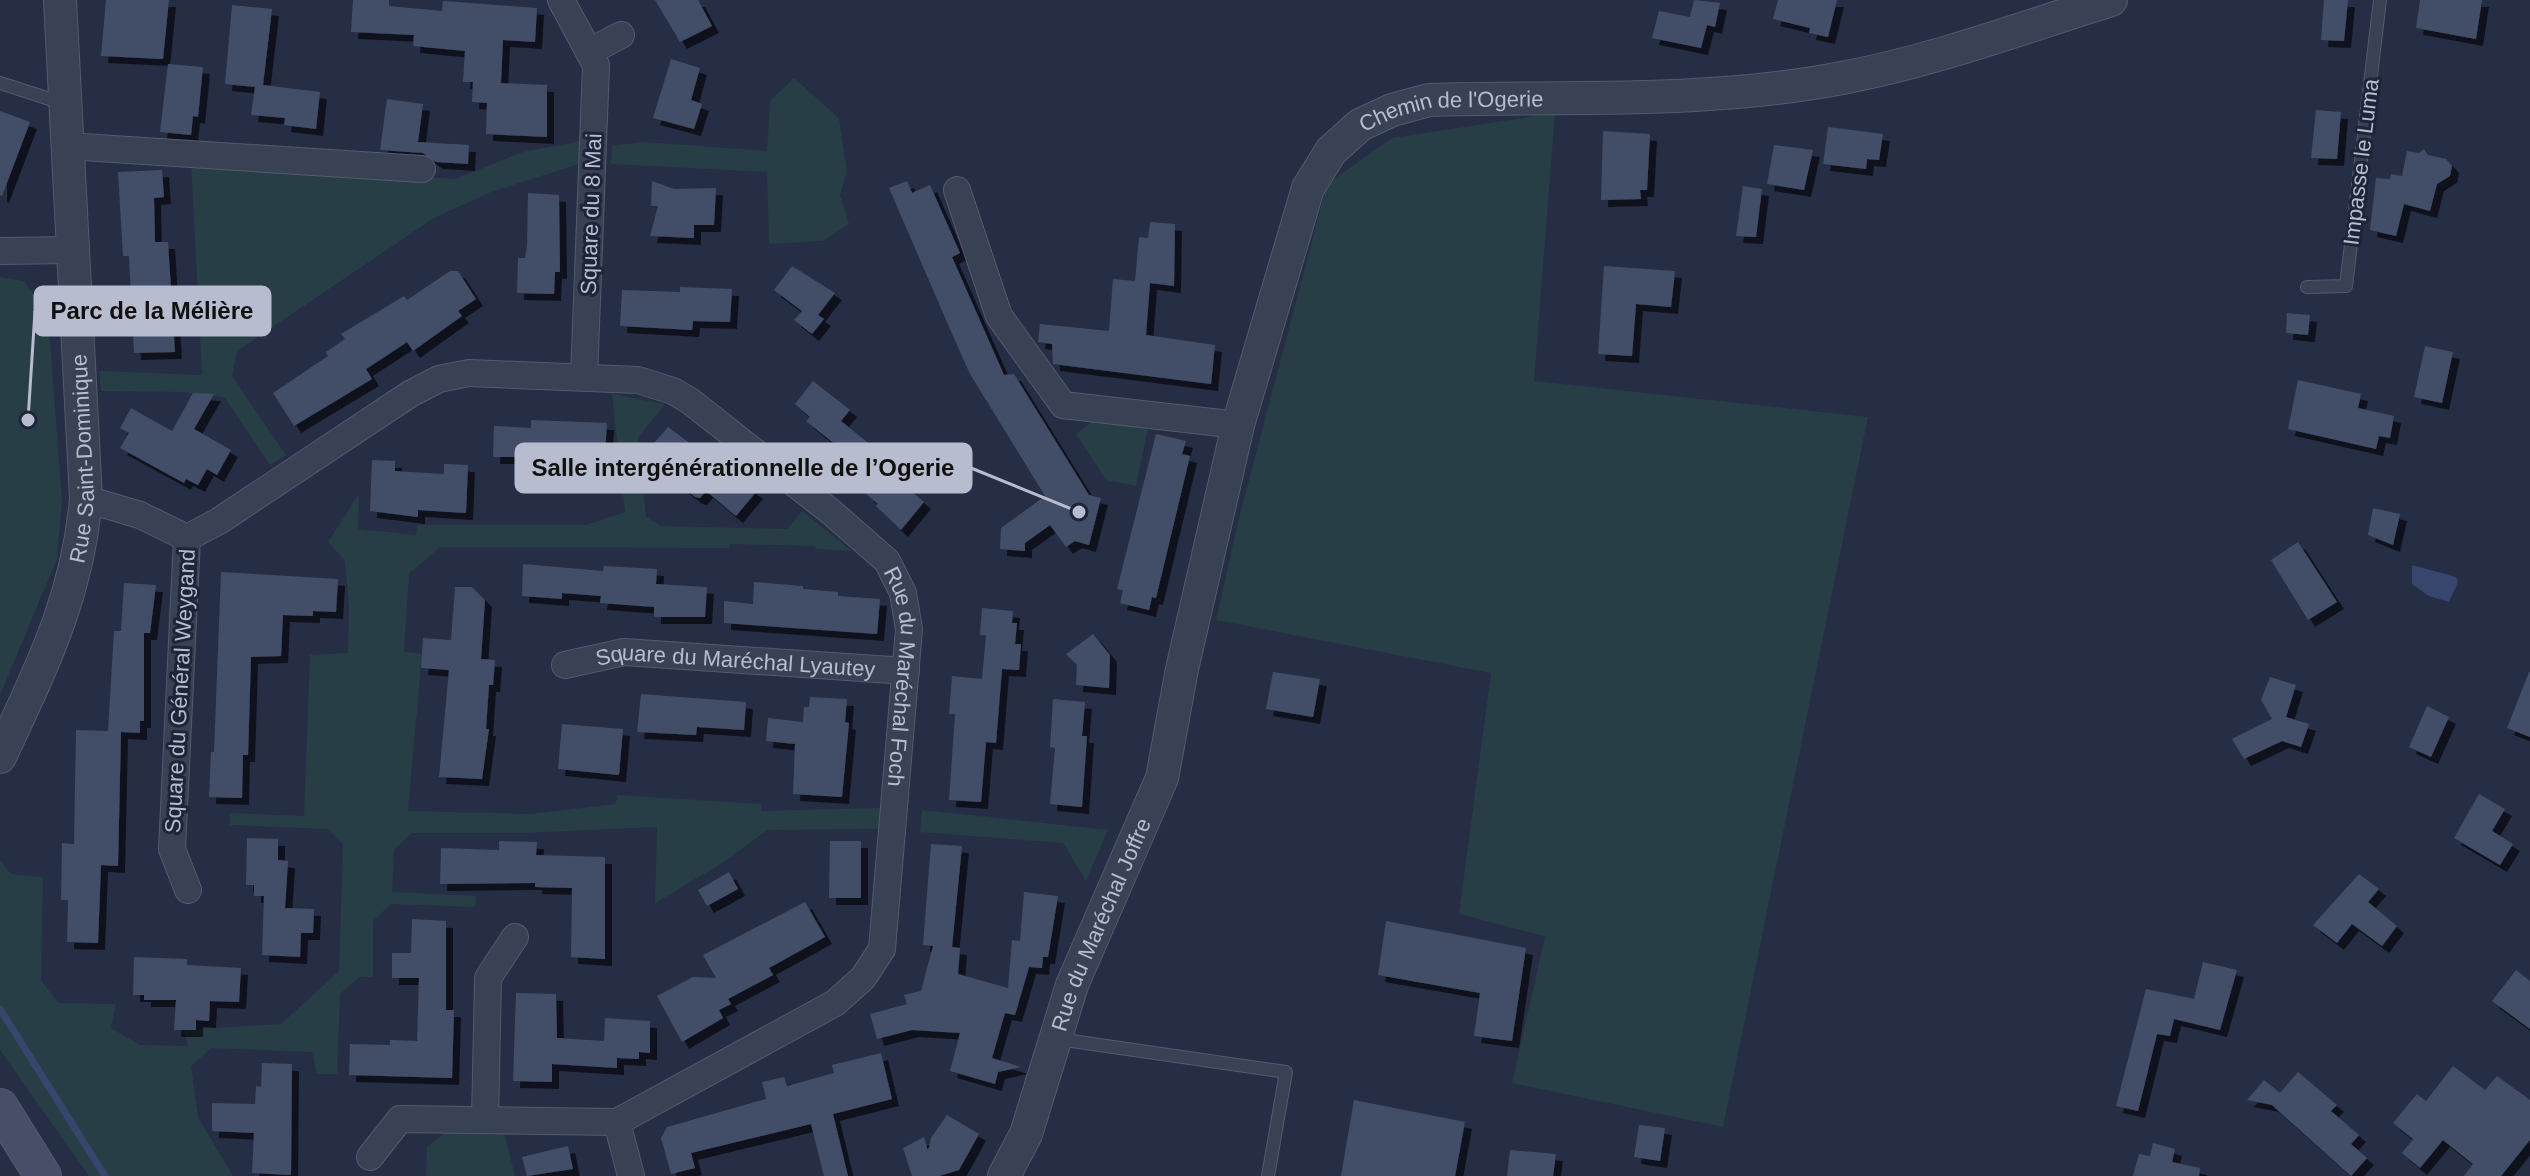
<svg xmlns="http://www.w3.org/2000/svg" width="2530" height="1176" font-family="Arial,sans-serif">
<style>
.green{fill:#273e46}
.water{fill:#37466d}
.lines{fill:none;stroke-linecap:round;stroke-linejoin:round}
.stream{stroke:#37466d;stroke-width:7}
.building{fill:#434d67;filter:url(#shadow)}
.service-casing{stroke:#555b6e;stroke-width:14}
.minor-casing{stroke:#555b6e;stroke-width:28}
.tertiary-casing{stroke:#555b6e;stroke-width:34}
.secondary-casing{stroke:#555b6e;stroke-width:38}
.service{stroke:#394154;stroke-width:12}
.minor{stroke:#394154;stroke-width:26}
.tertiary{stroke:#394154;stroke-width:32}
.secondary{stroke:#474e67;stroke-width:36}
.labels{text-anchor:middle;dominant-baseline:central;stroke-width:6;stroke-linejoin:round;paint-order:stroke}
.street-label{font-size:22px;fill:#b7bcce;stroke:#1e253a}
.leader{fill:none;stroke:#b7bcce;stroke-width:3}
.callout-dot{fill:#b7bcce;stroke:#1e253a;stroke-width:3}
.callout{fill:#b7bcce;stroke:#b7bcce;stroke-width:3}
.callout-label{font-size:24px;text-anchor:middle;font-weight:bold;fill:#111}
</style>
<defs>
<filter id="shadow"><feDropShadow dx="7" dy="7" stdDeviation="0" flood-color="#0009"/></filter>
</defs>
<rect width="100%" height="100%" fill="#252e45"/>
<path class="green" d="M794,78L839,118L847,172L840,195L849,224L823,241L769,244L767,172L611,164L612,146L644,142L767,151L770,101Z
M1555,113L1534,381L1868,417L1723,1127L1512,1083L1545,936L1459,914L1491,673L1216,620L1240,514L1327,184L1392,138Z
M580,141L579,164L491,192L434,218L237,351L232,376L286,455L270,465L224,397L183,392L101,391L99,371L202,375L191,161L455,179L523,152Z
M0,277L24,281L45,311L50,340L62,501L57,559L0,695Z
M612,394L665,404L638,438L646,517L661,526L787,529L802,511L852,551L816,549L815,546L730,544L729,548L440,547L409,574L404,652L422,654L408,811L530,814L616,804L617,795L761,804V811L880,808L878,829L767,830L724,862L655,903L657,827L522,833H412L394,850L392,892L476,896L475,907L391,904L373,921V977H359L340,994L337,1074H317L312,1052L211,1048L191,1066L198,1117L233,1176H89L0,1050V860L11,874L43,877L41,980L58,1003L116,1004L111,1028L140,1045L188,1046L184,1030L281,1024L339,971L343,844L328,829L230,825V813L304,816L310,655L348,653L349,607L345,561L328,542L359,494L358,529L416,535L417,525H586L625,512Z
M1094,420L1148,428L1136,486L1106,480L1076,434Z
M922,810L1108,830L1086,881L1063,843L920,832Z
M447,1131L504,1132L515,1176H426L427,1147Z"/>
<path class="water" d="M2412,565L2456,577L2458,582L2449,602L2429,596L2412,584Z"/>
<g class="lines">
<path class="stream" d="M0,1009L105,1176"/>
</g>
<path class="building" d="M106,0H169L163,59L101,56Z
M353,0H389V6L442,11L443,1L537,8L535,42L503,40L501,83L547,85V137L486,134L487,103L472,102L473,82H463L465,51L413,46L414,35L351,32Z
M655,0H698L712,26L680,42Z
M1694,0L1720,3L1715,27L1707,25L1701,48L1652,38L1659,11L1690,17Z
M1778,0H1837L1828,37L1809,33L1810,28L1773,19Z
M2324,0H2348L2344,41L2321,40Z
M2420,0H2482L2476,39L2416,28Z
M232,5L272,9L263,85L320,92L316,129L284,125L285,118L251,115L255,87L225,84Z
M671,59L700,68L691,100L702,104L694,129L653,118Z
M168,64L203,67L198,117L193,116L191,135L160,132Z
M387,99L423,104L418,142L469,145L468,164L436,162L423,153L380,150Z
M2316,110L2341,112L2337,159L2311,158Z
M0,111L30,122L2,196L0,195Z
M1828,127L1883,134L1879,160L1867,159L1866,169L1823,164Z
M1603,131L1650,134L1647,190H1640L1641,199L1601,200Z
M1774,145L1813,150L1804,190L1767,184Z
M2424,149L2428,155L2446,159L2452,166L2450,176L2437,184L2430,211L2404,204L2396,236L2370,230L2376,178L2390,179L2391,174L2402,176L2407,151L2419,153Z
M162,170L164,197L154,198L155,242H168L175,352L134,353L129,256H123L118,172Z
M652,181L674,189L716,188L714,225H694V238L650,236L658,206H651Z
M907,181L912,193L930,185L960,253L952,257L1004,375L1014,374L1089,495L1101,498L1089,545L1075,541L1066,547L1050,525L1025,543V551L1000,549L1001,528L1045,496L970,374L953,336L889,188Z
M1743,186L1762,189L1756,237L1736,236Z
M528,193L559,195L560,272H555L554,294L517,293L518,258H525L527,245Z
M1150,222L1175,224L1174,286L1150,283L1146,335L1215,345L1211,384L1053,364L1052,344L1038,342L1040,324L1109,331L1113,279L1135,281L1139,237L1148,238Z
M792,266L835,293L818,315L824,319L812,334L794,320L802,311L774,290Z
M1604,266L1675,271L1671,307L1636,304L1632,356L1598,354Z
M450,271H458L476,299L458,311L462,316L413,351L407,342L386,356L366,369L372,379L294,426L273,393L328,356L326,352L345,339L341,334L404,296L407,300Z
M680,287L732,289L730,322L693,321L692,330L620,326L622,290L680,292Z
M2287,313L2310,315L2308,335L2286,333Z
M2425,346L2453,352L2442,403L2414,397Z
M2298,380L2361,394L2358,408L2394,416L2390,438L2379,436L2376,449L2288,429Z
M813,381L850,410L841,421L892,462L886,470L924,502L901,530L876,506L878,504L866,494L869,491L826,456L836,445L806,421L810,417L795,404Z
M193,393L214,394L194,429L231,450L217,475L207,469L198,485L186,479L184,483L120,448L129,433L120,428L131,408L172,431Z
M531,420L607,423L605,453L560,451V457H493L494,426L531,428Z
M668,427L756,492L736,516L706,491L700,498L695,497L653,463L658,457L648,450Z
M1156,434L1186,441L1182,454L1190,456L1156,598L1152,597L1149,610L1120,603L1123,590L1117,589Z
M372,460L395,461V471L444,474V464L468,465L466,513L418,510V517L370,511Z
M2373,508L2400,514L2393,545L2368,535Z
M2298,542L2337,602L2308,620L2271,560Z
M523,564L603,571L604,566L657,569L656,584L707,587L705,617H654V607L600,603L601,596L562,593V599L522,596Z
M221,572L338,579L336,612L313,611V616L283,615L281,656L251,657L248,755H243L242,798L209,797L211,752H214Z
M754,582L803,586V589L838,592V596L880,599L877,634L724,623V601L753,604Z
M124,583L156,585L150,633H144V721H140V733L121,732L118,866L101,865L98,943L67,942L68,900H61L62,843L74,844L76,730L108,731L114,631H121Z
M455,587H472L485,600L481,659L495,660L493,685H489L486,729H489L482,779L439,777L449,670L421,668L423,638L451,640Z
M982,608L1013,611L1012,623H1017L1015,644H1021L1019,670L1002,669L996,743L986,742L981,802L949,800L955,714H949L952,676L982,679L986,635H980Z
M1093,634L1110,655L1109,688L1076,685L1077,665L1066,654Z
M1273,672L1320,679L1313,717L1266,709Z
M2529,672H2530V737L2507,728Z
M2270,677L2296,685L2286,717L2309,724L2301,747L2282,741L2244,759L2232,739L2272,719L2261,700Z
M641,694L746,702L744,730L697,727L696,735L637,732Z
M810,697L847,699L845,722L849,723L842,797L793,794L795,744L766,741L768,718L803,722L804,707H809Z
M1053,699L1085,702L1082,736H1087L1082,807L1050,804L1055,748L1050,747Z
M2427,706L2449,717L2431,757L2409,747Z
M562,724L623,729L619,775L558,769Z
M2479,794L2505,809L2492,831L2513,844L2500,865L2454,838Z
M247,838L278,839V860L288,861L285,908L314,909L313,933H301L300,957L262,955L264,896H254V885H246Z
M499,841L537,842L536,855L605,857V959L571,957L572,888L535,887V883L440,884L441,848L499,850Z
M830,841H861V898H829Z
M931,844L962,846L952,947L960,948L958,974L1008,988L1012,940L1020,941L1024,892L1058,896L1048,957H1043L1042,968L1029,967L1015,1015L1005,1013L992,1058L1021,1067L998,1072L995,1084L950,1071L960,1033L912,1030L877,1039L870,1014L907,1004L904,995L921,991L933,946L923,945Z
M729,872L738,889L707,906L698,890Z
M2359,874L2379,889L2368,902L2397,926L2382,946L2352,924L2337,943L2313,925Z
M805,902L825,937L769,968L773,975L728,999L731,1004L719,1010L723,1018L682,1042L657,996L693,977L716,978L703,955Z
M412,919L446,921V1010H454L452,1078L349,1075L350,1044L390,1045V1040L417,1041L419,978H392V953H411Z
M1386,921L1526,948L1512,1041L1474,1036L1480,993L1378,975Z
M134,957L187,959V965L241,968L239,1002L210,1001L209,1021L196,1020V1030H174L176,1000H144V995H133Z
M2203,962L2237,970L2220,1030L2174,1019L2170,1036L2157,1034L2138,1111L2116,1106L2146,989L2194,999Z
M2516,970L2530,981V1029L2492,1001Z
M516,993L556,994L557,1038L604,1041L605,1018L650,1021V1053L639,1052V1059L617,1058V1068L552,1064V1082L513,1081Z
M881,1053L892,1099L833,1114L848,1176H824L811,1124L691,1153L695,1168L671,1174L661,1138L667,1127L766,1099L762,1082L784,1077L787,1086L834,1073L832,1065Z
M262,1063L292,1064L291,1175L252,1173L254,1133L212,1131V1103L255,1104L256,1086L261,1087Z
M2453,1066L2485,1090L2497,1076L2530,1100V1140L2501,1176H2464L2473,1164L2443,1140L2420,1168L2402,1153L2413,1139L2393,1123L2417,1094L2426,1101Z
M2298,1072L2337,1105L2331,1111L2359,1135L2351,1144L2367,1158L2351,1176L2272,1105L2247,1100L2264,1080L2280,1093Z
M1354,1100L1465,1122L1455,1176H1341Z
M947,1115L979,1134L959,1170L939,1176H912L903,1148L924,1137L928,1151L931,1138Z
M1639,1125L1665,1128L1660,1161L1634,1157Z
M2153,1143L2175,1149L2172,1162L2200,1168L2199,1176H2133L2139,1154L2150,1156Z
M568,1146L573,1169L527,1176L522,1157Z
M1510,1150L1556,1154L1553,1176H1507Z"/>
<g class="lines">
<g class="service-casing">
<path id="service" d="M0,83L65,104
M2307,287L2346,286L2380,0
M1058,1039L1286,1072L1268,1176"/>
</g>
<g class="minor-casing">
<g id="minor">
<path d="M561,0L596,65L584,377"/>
<path d="M589,52L621,35"/>
<path d="M67,146L422,169"/>
<path d="M957,190L999,316L1063,405L1238,425"/>
<path d="M0,251L73,250"/>
<path id="s1" d="M86,499L140,515L187,538L219,521L410,394L439,379L469,373L638,380L673,391L690,401L831,512L887,561L903,593L909,629L882,949L863,978L835,1003L617,1122L631,1176"/>
<path d="M187,538L172,849L188,890"/>
<path id="s2" d="M565,665L624,652L906,671"/>
<path d="M485,1120L488,978L515,937"/>
<path d="M370,1157L400,1119L617,1122"/>
</g>
</g>
<g class="tertiary-casing">
<g id="tertiary">
<path id="s3" d="M0,757C41,668 77,599 86,499L60,0"/>
<path id="s4" d="M1004,1176L1026,1134L1072,985L1162,778L1182,669L1238,425L1308,188L1331,151L1360,125L1392,110L1429,100C1566,96 1706,104 1842,78C1933,61 2022,28 2111,0"/>
</g>
</g>
<g class="secondary-casing">
<path id="secondary" d="M0,1107L43,1176"/>
</g>
<use href="#service" class="service"/>
<use href="#minor" class="minor"/>
<use href="#tertiary" class="tertiary"/>
<use href="#secondary" class="secondary"/>
</g>
<g class="labels">
<g class="street-label">
<text stroke="none"><textPath href="#s4" startOffset="1214">Chemin de l'Ogerie</textPath></text>
<text transform="translate(2361 162) rotate(-83)">Impasse le Luma</text>
<text transform="translate(591 214) rotate(-88)">Square du 8 Mai</text>
<text stroke="none"><textPath href="#s3" startOffset="314">Rue Saint-Dominique</textPath></text>
<text stroke="none"><textPath href="#s2" startOffset="172">Square du Maréchal Lyautey</textPath></text>
<text stroke="none"><textPath href="#s1" startOffset="1036">Rue du Maréchal Foch</textPath></text>
<text transform="translate(180 691) rotate(-87)">Square du Général Weygand</text>
<text stroke="none"><textPath href="#s4" startOffset="270">Rue du Maréchal Joffre</textPath></text>
</g>
</g>
<path class="leader" d="M28 420L35 311M1079 512L971 468"/>
<g class="callout-dot">
<circle cx="28" cy="420" r="8"/>
<circle cx="1079" cy="512" r="8"/>
</g>
<g class="callout">
<rect x="35" y="287" width="235" height="48" rx="8"/>
<rect x="516" y="444" width="455" height="48" rx="8"/>
</g>
<g class="callout-label">
<text x="152" y="319">Parc de la Mélière</text>
<text x="743" y="476">Salle intergénérationnelle de l’Ogerie</text>
</g>
</svg>
